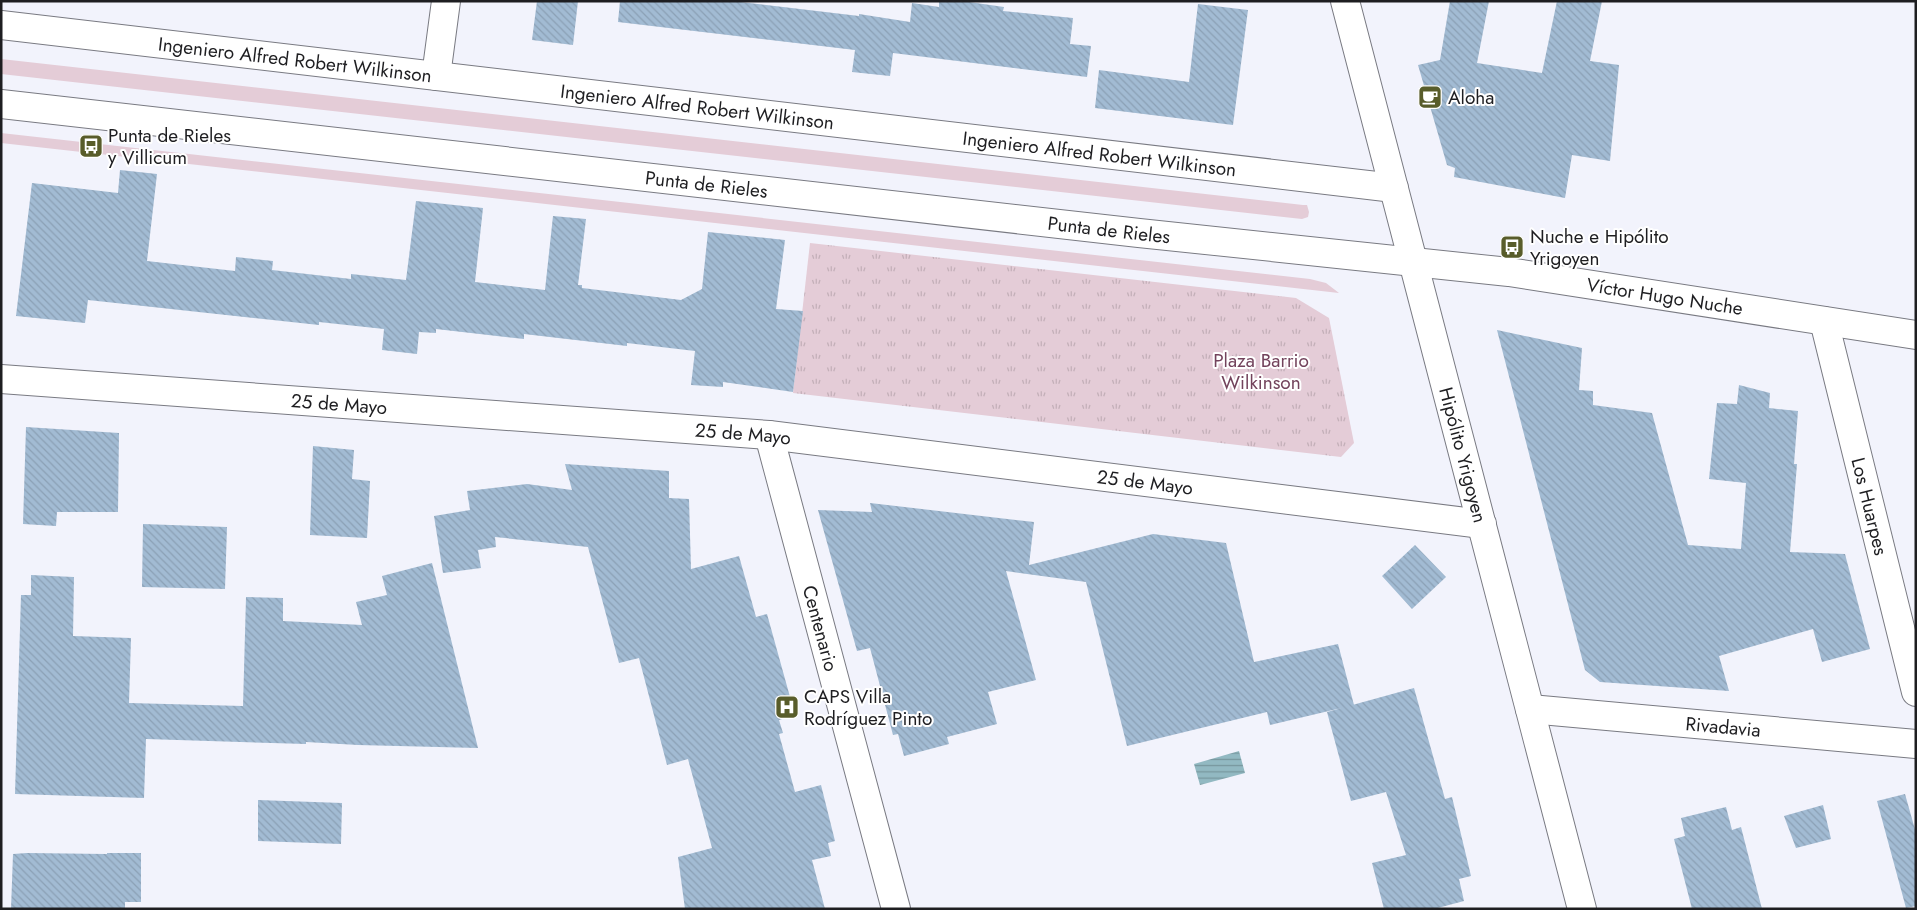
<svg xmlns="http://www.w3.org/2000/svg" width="1917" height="910" font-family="Jost,sans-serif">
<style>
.grass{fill:#e4ccd7}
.park{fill:url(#park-tufts)}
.water{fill:url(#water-rules)}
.building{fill:url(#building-back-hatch)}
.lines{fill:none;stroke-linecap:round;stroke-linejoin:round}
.minor-casing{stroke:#797a82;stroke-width:30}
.tertiary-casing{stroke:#797a82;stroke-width:30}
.secondary-casing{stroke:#797a82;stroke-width:30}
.minor{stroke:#fff;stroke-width:28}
.tertiary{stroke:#fff;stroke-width:28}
.secondary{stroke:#fff;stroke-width:28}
.labels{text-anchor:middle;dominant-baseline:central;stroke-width:4;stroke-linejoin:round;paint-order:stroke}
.street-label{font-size:19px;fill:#1e1e21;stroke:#fff}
.poi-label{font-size:19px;fill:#1e1e21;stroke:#fff;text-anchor:start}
.park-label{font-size:19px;fill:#73435c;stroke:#fff}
</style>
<defs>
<pattern id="park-tufts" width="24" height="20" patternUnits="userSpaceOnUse" patternTransform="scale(1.25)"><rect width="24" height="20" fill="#e4ccd7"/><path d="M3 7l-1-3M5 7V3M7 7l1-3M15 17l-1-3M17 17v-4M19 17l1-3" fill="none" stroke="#c3afb8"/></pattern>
<pattern id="water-rules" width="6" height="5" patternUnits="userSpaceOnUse" patternTransform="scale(1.25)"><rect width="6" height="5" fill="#92b9c2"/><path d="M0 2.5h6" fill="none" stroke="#77969d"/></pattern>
<pattern id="building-back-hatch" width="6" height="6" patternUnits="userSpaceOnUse" patternTransform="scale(1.25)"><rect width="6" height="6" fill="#a2bbd3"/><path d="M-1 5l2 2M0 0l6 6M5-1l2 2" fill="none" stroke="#8ba0b5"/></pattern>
</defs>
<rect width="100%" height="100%" fill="#f2f3fc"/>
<path class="grass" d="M1,59L1303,205H1307L1309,212L1308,217L1302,219L1,74Z
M1,133L1310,279L1326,283L1339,293L1,143Z"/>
<path class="park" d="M810,243L1296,298L1329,318L1354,443L1341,457L793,393Z"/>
<path class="water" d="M1239,751L1245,773L1200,785L1194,764Z"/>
<path class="building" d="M537,1H578L573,45L532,40Z
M620,1H732L859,16V14L910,22L912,3L939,7V1H962L1004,7L1003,11L1073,18L1070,44L1091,46L1087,77L893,53L890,76L852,72L855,50L618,22Z
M1450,1H1489L1477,63L1542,73L1557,1H1602L1590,61L1619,65L1610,161L1572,155L1565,198L1454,177L1455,168L1447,165L1418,65L1440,60Z
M1198,4L1248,10L1233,125L1095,108L1099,70L1189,82Z
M120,170L157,174L147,261L235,271L236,257L273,261L272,270L351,279V274L406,280L416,201L483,208L475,282L545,290L553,216L586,219L578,285H582V288L681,300L702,289L708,232L785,240L776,309L803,311L793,392L723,382V387L691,385L695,351L627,343V346L524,334V339L436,329V333L419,332L417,354L382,350L384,329L319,322V325L88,300L85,323L16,316L32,183L118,193Z
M1497,330L1582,348L1579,390L1593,391V405L1652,413L1688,545L1741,549L1746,483L1709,479L1717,403L1737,404L1739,385L1770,393L1769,408L1798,411L1794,464H1797L1790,552L1845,554L1870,649L1822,662L1813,629L1719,656L1729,691L1600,682L1585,670Z
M26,427L119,433L118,512H57L56,526L23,524Z
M313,446L354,450L352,479L370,481L367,538L310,535Z
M565,464L669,471V498L689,499L691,569L739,556L756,617L767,614L795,715L779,720L783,733L779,734L795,792L821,785L835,841L828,843L831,856L812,860L825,909H685L678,857L712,848L688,759L667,765L639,658L619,663L588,547L495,537L496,547L478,550L481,568L443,573L434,516L470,510L467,491L527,484L572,490Z
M870,503L1034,522L1029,565L1153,534L1226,543L1254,662L1338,644L1354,705L1270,725L1267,712L1127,746L1086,582L1006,571L1036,680L988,692L997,724L947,737L949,744L904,756L898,734L893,735L870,648L857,651L818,510L872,512Z
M143,524L227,527L225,589L142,587Z
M1415,545L1446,577L1412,609L1382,576Z
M432,563L478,748L358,745L306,742V744L146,739L144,798L15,794L21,595H31V575L74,577L73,636L131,638L129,703L243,706L246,597L283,598V621L362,625L356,602L387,595L382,576Z
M1414,688L1445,799L1452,797L1471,876L1459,879L1464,901L1434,909H1384L1372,863L1406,855L1386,792L1351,801L1327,712Z
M1905,794L1916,833V906L1906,908L1877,801Z
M258,800L342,803L341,844L258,841Z
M1823,805L1831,839L1796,848L1784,816Z
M1726,807L1732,830L1741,827L1762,909H1692L1674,839L1685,836L1681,818Z
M27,853L107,854V853H141V902H125V909H11L13,854Z"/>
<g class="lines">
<g class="minor-casing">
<g id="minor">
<path id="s1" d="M1,25L1394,188"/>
<path d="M436,76L446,1"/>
<path id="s2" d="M1824,321L1916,692"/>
<path id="s3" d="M1,379L769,435L1482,524"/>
<path id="s4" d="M769,435L896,909"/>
<path id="s5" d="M1530,709L1916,744"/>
</g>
</g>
<g class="tertiary-casing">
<g id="tertiary">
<path id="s6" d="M1,104L1139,233L1509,272L1916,335"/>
</g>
</g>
<g class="secondary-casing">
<g id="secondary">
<path id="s7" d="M1345,1L1582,909"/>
</g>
</g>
<use href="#minor" class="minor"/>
<use href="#tertiary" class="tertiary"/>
<use href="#secondary" class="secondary"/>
</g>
<defs>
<g id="cafe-square" transform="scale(1.25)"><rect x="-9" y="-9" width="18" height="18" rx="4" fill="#585c2a" stroke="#fff"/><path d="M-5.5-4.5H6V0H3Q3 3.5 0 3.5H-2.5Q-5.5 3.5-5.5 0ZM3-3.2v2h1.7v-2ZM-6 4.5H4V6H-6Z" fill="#fff"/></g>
<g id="bus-square" transform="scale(1.25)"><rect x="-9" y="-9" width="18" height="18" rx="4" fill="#585c2a" stroke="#fff"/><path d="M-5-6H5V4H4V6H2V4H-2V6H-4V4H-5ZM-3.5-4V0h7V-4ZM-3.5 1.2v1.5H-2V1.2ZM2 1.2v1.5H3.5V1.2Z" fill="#fff"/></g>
<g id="hospital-square" transform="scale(1.25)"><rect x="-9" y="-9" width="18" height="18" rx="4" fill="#585c2a" stroke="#fff"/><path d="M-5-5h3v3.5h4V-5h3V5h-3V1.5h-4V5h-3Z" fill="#fff"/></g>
</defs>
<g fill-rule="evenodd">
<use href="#cafe-square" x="1430" y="97"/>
<use href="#bus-square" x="91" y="146"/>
<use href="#bus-square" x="1512" y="247"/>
<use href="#hospital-square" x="787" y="707"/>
</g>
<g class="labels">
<g class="street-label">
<text stroke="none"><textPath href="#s1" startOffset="296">Ingeniero Alfred Robert Wilkinson</textPath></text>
<text stroke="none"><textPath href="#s1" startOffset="701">Ingeniero Alfred Robert Wilkinson</textPath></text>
<text stroke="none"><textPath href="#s1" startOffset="1106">Ingeniero Alfred Robert Wilkinson</textPath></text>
<text stroke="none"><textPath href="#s6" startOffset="710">Punta de Rieles</textPath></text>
<text stroke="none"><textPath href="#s6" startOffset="1115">Punta de Rieles</textPath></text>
<text stroke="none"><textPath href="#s6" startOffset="1675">Víctor Hugo Nuche</textPath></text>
<text stroke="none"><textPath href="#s3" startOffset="339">25 de Mayo</textPath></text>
<text stroke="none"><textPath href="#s3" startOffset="744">25 de Mayo</textPath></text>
<text stroke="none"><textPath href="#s7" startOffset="469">Hipólito Yrigoyen</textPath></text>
<text stroke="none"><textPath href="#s3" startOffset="1149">25 de Mayo</textPath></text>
<text stroke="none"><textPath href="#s2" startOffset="191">Los Huarpes</textPath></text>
<text stroke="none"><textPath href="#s4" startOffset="200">Centenario</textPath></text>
<text stroke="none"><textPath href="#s5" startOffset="194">Rivadavia</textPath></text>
</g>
<g class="poi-label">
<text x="1448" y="97">Aloha</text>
<text x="108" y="135">Punta de Rieles<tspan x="108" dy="22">y Villicum</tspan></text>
<text x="1530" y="236">Nuche e Hipólito<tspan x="1530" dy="22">Yrigoyen</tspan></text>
<text x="804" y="696">CAPS Villa<tspan x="804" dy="22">Rodríguez Pinto</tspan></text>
</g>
<g class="park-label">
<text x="1261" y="360">Plaza Barrio<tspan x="1261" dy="22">Wilkinson</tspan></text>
</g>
</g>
<rect width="1917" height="910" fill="none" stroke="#1e1e21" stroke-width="5"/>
</svg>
